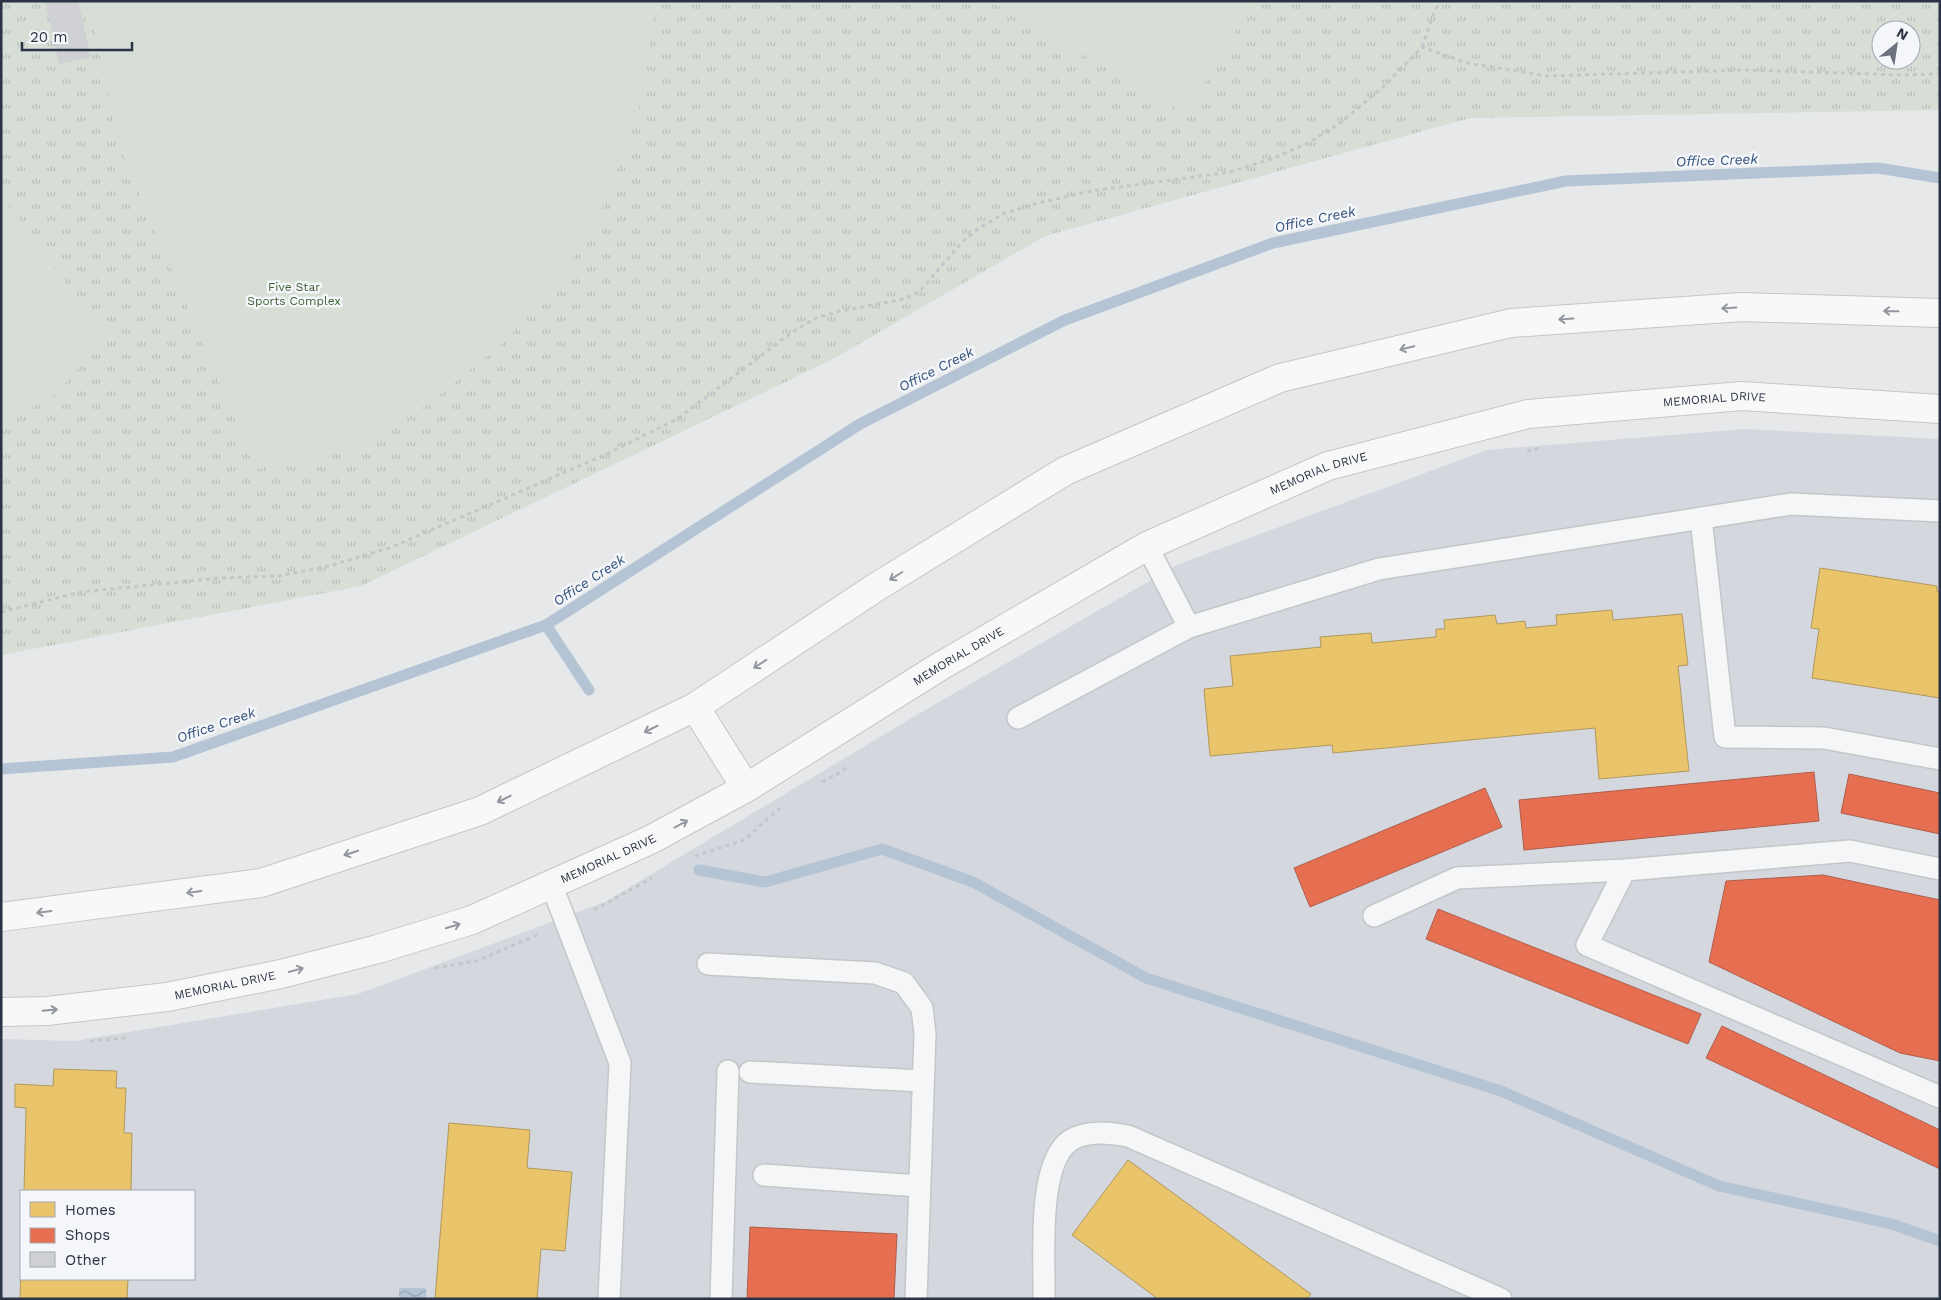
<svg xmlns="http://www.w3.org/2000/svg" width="1941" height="1300" font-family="'Work Sans',sans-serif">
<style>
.built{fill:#d4d7dd;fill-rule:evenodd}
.park{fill:url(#park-tufts);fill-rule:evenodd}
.pitch{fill:#d6ded6}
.water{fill:url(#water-waves)}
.homes{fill:#e9c46a;stroke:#b0995f}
.shops{fill:#e76f51;stroke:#af5d4d}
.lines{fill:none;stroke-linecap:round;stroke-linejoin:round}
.stream{stroke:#b4c4d5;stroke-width:11}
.building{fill:#ced0d3}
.lane-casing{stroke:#c4c6c8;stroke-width:24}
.secondary-casing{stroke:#c4c6c8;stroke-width:30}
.path{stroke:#c5c6ca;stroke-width:3;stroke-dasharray:4 4;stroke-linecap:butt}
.lane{stroke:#f5f6f7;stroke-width:21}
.secondary{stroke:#f8f8f8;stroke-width:28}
.oneway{stroke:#92969e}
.labels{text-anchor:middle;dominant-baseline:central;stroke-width:5;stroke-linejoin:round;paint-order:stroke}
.park-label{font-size:12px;fill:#3f6138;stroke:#f4f6f9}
.street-label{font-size:12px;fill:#2b3445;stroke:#f4f6f9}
.water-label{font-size:14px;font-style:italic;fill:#34527a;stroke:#f4f6f9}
</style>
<defs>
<pattern id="park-tufts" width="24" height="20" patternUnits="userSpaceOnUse" patternTransform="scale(1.25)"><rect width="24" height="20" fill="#d6ded6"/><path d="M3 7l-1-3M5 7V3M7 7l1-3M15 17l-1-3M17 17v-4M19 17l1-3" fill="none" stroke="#b8bfb9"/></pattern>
<pattern id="water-waves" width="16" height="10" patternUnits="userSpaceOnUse" patternTransform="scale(1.25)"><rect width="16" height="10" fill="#b4c4d5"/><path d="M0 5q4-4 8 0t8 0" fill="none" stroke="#93a0af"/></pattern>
</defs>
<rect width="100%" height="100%" fill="#e6e8ea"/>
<path class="built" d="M1745,429L1940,439V1299H1V1039L75,1041L358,994L605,902L920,713L1179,564L1487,450ZM21,1191H194V1279H21Z"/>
<path class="park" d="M1,1H1940V110L1470,118L1045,236L831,360L361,586L1,655ZM1881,30H1911V60H1881Z"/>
<path class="pitch" d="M88,1H657L639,108L606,202L560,279L504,342L429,404L349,450L256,469L119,146Z
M990,1H1253L1187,115Z
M1,196L107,339L52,397L1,424Z"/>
<path class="water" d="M399,1288H426V1299H399Z"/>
<path class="homes" d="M1820,568L1937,586V591L1940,592V698L1812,678L1819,629L1811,628Z
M1612,610L1613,620L1682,614L1688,665L1678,666L1689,771L1599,779L1595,728L1333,753L1332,745L1210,756L1204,689L1233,686L1230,656L1321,647L1320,637L1371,633L1372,643L1436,637V629H1445L1444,620L1495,615L1497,624L1525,621L1526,628L1557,625L1556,615Z
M54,1069L117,1071L116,1088H126L124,1133H132L131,1191H24L26,1108L15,1107V1084L53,1086Z
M449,1123L530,1130L527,1168L572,1172L565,1251L541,1249L537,1299H435Z
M1128,1160L1311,1294L1307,1299H1158L1072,1235Z
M21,1265V1279H128L127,1299H20Z"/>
<path class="shops" d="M1814,772L1819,821L1524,850L1519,800Z
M1849,774L1940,793V834L1841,813Z
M1485,788L1502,827L1310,907L1294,868Z
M1823,875L1940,900V1061L1900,1053L1709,962L1726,881Z
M1438,909L1701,1014L1688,1044L1426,939Z
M1722,1026L1940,1130V1169L1706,1058Z
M750,1227L897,1234L894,1299H747Z"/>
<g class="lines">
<path class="stream" d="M546,625L589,690
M1,769L173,757L546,625L860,424L1065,320L1273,243L1566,181L1878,168L1940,178
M699,870L765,882L882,849L973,882L1146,978L1501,1091L1719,1186L1892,1224L1940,1241"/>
</g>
<path class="building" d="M45,1H78L91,57L59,64Z"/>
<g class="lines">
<g class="lane-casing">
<path id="lane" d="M1701,518L1725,737L1824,738L1940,759
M1147,546L1189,627
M1018,718L1189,627L1379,569L1791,504L1940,511
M1940,869L1850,851L1625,870L1587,945L1940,1097
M552,886L620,1063L609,1299
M1374,916L1457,878L1625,870
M708,964L875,973L904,983L922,1008L925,1034L916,1299
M750,1072L922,1081
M764,1175L919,1186
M721,1299L728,1071
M1044,1299C1045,1261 1036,1162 1071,1140C1088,1130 1110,1133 1128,1136L1501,1299"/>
</g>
<g class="secondary-casing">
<g id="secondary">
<path d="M695,707L746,788"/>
<path d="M1,917L261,883L480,811L695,707L878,586L1065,471L1280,378L1511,323L1742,307L1940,313"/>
<path id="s1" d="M1,1012L47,1011L167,997L281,974L378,949L472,920L650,840L746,788L939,667L1147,546L1328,466L1528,414L1742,396L1940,409"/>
</g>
</g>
<path class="path" d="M1422,47L1434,13L1440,1
M1527,451L1541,448
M1,612L81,592L220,578L278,576L329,566L392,547L607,454L677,419L791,333L816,318L840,311L904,299L920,291L962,242L979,228L1005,213L1042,202L1091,191L1230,172L1274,158L1310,142L1343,121L1385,85L1422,47L1467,63L1547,76L1746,70L1900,75L1940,74
M822,782L843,771L848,765
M695,856L744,840L781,807
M594,910L652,878
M435,968L476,961L540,934
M90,1041L126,1038"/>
<use href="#lane" class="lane"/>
<use href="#secondary" class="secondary"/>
</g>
<defs><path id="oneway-shaft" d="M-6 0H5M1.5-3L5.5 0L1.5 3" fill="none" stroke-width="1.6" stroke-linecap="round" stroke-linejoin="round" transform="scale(1.25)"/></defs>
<g class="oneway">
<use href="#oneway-shaft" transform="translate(1729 308) rotate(176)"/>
<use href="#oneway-shaft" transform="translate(1891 311) rotate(-179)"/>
<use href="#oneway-shaft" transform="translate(1566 319) rotate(176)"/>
<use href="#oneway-shaft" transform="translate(1407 348) rotate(167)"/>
<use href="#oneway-shaft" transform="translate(896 576) rotate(148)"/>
<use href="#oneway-shaft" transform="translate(760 664) rotate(147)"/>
<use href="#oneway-shaft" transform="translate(651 729) rotate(154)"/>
<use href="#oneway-shaft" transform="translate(504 799) rotate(154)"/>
<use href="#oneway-shaft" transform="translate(681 824) rotate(-28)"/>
<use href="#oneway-shaft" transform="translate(351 853) rotate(162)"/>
<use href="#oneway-shaft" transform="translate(194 892) rotate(172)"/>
<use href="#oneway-shaft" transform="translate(44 912) rotate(173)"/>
<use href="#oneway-shaft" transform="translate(453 926) rotate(-17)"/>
<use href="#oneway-shaft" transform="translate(296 970) rotate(-15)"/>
<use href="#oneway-shaft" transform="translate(50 1010) rotate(-5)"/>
</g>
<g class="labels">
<g class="park-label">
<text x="294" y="287">Five Star<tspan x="294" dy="14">Sports Complex</tspan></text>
</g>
<g class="street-label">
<text stroke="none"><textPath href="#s1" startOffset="1846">MEMORIAL DRIVE</textPath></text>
<text stroke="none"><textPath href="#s1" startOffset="1441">MEMORIAL DRIVE</textPath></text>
<text stroke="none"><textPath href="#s1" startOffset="1036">MEMORIAL DRIVE</textPath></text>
<text stroke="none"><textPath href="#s1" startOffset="631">MEMORIAL DRIVE</textPath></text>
<text stroke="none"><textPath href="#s1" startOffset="226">MEMORIAL DRIVE</textPath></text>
</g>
<g class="water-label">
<text transform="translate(1717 160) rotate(-2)">Office Creek</text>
<text transform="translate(1315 219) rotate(-12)">Office Creek</text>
<text transform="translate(936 369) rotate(-27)">Office Creek</text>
<text transform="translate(589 580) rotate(-33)">Office Creek</text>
<text transform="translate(216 725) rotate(-19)">Office Creek</text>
</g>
</g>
<rect width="1941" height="1300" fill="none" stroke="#2b3445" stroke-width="5"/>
<rect x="20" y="1190" width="175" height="90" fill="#f4f6f9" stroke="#a4a8b1"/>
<rect x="30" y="1202" width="25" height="15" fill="#e9c46a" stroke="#a4a8b1"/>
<text x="65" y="1215" font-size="15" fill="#2b3445">Homes</text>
<rect x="30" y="1228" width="25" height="15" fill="#e76f51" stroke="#a4a8b1"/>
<text x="65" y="1240" font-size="15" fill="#2b3445">Shops</text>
<rect x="30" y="1252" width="25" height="15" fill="#ced0d3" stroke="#a4a8b1"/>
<text x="65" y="1265" font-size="15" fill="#2b3445">Other</text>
<g transform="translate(1896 45) rotate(30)"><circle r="24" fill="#f4f6f9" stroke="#a4a8b1"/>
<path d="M0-4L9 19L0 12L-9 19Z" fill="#6c737f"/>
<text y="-8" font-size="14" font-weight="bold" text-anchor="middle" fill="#2b3445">N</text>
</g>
<path d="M22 42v8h110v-8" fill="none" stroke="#2b3445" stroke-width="2.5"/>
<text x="30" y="42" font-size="15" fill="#2b3445" stroke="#f4f6f9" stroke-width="4" paint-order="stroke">20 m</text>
</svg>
